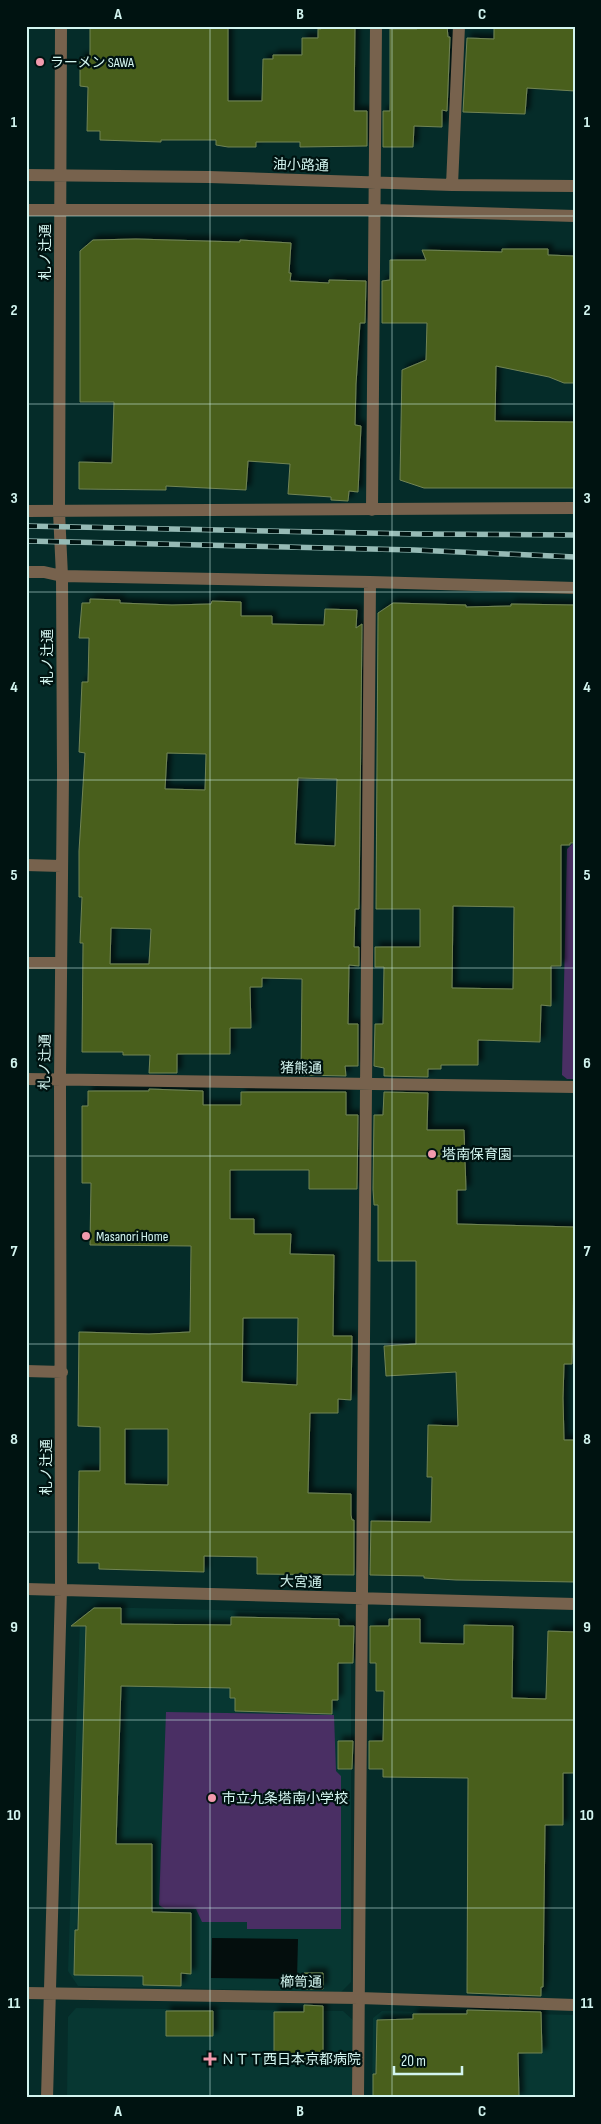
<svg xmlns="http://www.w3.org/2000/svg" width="601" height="2124" font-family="'Sofia Sans Condensed','Noto Sans JP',sans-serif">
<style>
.built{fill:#073732}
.green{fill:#4a2f64}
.water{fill:#040e0d}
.building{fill:#495e1e;stroke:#718454;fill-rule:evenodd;filter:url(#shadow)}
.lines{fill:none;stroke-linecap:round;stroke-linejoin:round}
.minor{stroke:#77624d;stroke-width:12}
.rail-casing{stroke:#96bab5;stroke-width:5.5}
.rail{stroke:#001311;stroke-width:4;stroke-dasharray:11;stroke-linecap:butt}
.grid{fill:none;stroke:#d3f5f0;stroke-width:1;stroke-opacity:0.55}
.poi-dot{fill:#f29aad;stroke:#001311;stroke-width:2}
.labels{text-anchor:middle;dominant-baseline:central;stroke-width:4.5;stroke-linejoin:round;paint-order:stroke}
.poi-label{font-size:14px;fill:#d3f5f0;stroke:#001311;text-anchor:start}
.street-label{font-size:14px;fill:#d3f5f0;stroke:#001311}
.neatline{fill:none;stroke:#d3f5f0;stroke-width:2}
.grid-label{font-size:16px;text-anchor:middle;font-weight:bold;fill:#d3f5f0}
</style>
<defs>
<filter id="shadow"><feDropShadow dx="4.5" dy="-4.5" stdDeviation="2.5" flood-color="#0009"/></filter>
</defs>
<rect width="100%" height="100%" fill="#052c29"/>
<path class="built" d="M94,1607L337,1613L351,1626V1982L341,1992L78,1986L68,1971L80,1619Z
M76,2008L343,2011L353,2020L352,2098H67L68,2017Z
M382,2011L575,2015V2098H372L373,2018Z"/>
<path class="green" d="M572,844H575V1079H567L562,1075L567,849Z
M166,1712L334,1715L336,1771L341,1776V1929H247V1922H202L196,1909H165L159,1905Z"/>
<path class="water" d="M212,1938L298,1939L297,1979L211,1978Z"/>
<path class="building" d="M90,26H228V101H262L263,59H273V55H302V38H318V29H321V26H355L354,111H367V146L300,147V142H256V147H228L216,145V140H161V142L100,140V131H87L88,87L80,86V58L90,57Z
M417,26H447L448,37H450L447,111L442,110V127L414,126L413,147H383V111H390V29H417Z
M494,26L575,27V91L527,88L525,114L463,112L467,38L494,39Z
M136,239L240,242V240L291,243L289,273H291L290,281L329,283V280L366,281L365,323H360L356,384L355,425L361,426L358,492L349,491L348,501L331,500V497L288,494L290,464L248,461L246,490L166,486V490L79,489V462L112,463L114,402H80V251L93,240Z
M502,249H548V255L574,256L575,383H564L549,377L496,366L495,421L575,422V488H424L400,480L402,370L426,360L427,323H382V281L390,280V260H426L422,250L502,252Z
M90,599L120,600V603L172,605L211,604L212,601L241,602V616H272V624L324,625L325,609L357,610L356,628L362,624L359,909H355L354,947H359V966L349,965L348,1024H358V1066H345L346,1076L301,1075L302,979L262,978V987H250L251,1028H230V1054H177V1073H149L150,1055H123V1052H82L83,943H80L82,897H79V851L85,753L79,752L82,682H88L89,638H79L82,603H90ZM167,753L206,754L205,790L165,789ZM298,778L337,779L335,846L295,844ZM111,928L151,929L149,964H110Z
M393,603L466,605V607L511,606V604L575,605V843H570V845H561V966H551V1006L541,1005L540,1042L478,1040V1065H441V1069H428V1077L384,1076V1068L374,1066L375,1024H383L384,967H375V947H420V909H376L378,613ZM453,906L514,907L513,989L452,988Z
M149,1089L203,1091V1105H241V1092H346V1115H358L357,1189H309V1170H230V1219H254V1234H291L290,1254L334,1255L333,1336H352L351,1400L338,1399V1413H310L308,1493L351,1494V1515L352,1520H354V1575L257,1574V1557L204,1556V1572L99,1569V1563H78L79,1471H100V1427L78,1426L79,1332L149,1334L190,1332L191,1246L90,1245L91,1183H82V1106H88V1091H149ZM243,1318H298L297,1385L242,1382ZM125,1429H168V1485L125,1484Z
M384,1092L428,1093L427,1130H464L466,1190H457V1224L575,1227L572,1364H564L563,1398L564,1440H575V1582L456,1580L424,1578V1576L370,1575L371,1521L431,1522L432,1477H427L428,1425L458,1426L456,1372L386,1376L384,1346L416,1344V1261H378V1205H374L373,1189L374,1115H383Z
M94,1608H121V1624L231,1625V1617L339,1619V1626H354L353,1663H338V1700H332V1714L235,1711V1698H230V1688L121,1686L116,1844H152V1912L191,1913V1974L181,1973V1986L143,1985V1976L74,1975L75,1930H78L86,1626H71Z
M389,1619H420V1643L464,1644V1625L513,1626L512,1698L546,1699L548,1631L575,1632V1773H563V1825H545L543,1987H541V1996L467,1993L468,1778L383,1777V1769H369V1741H383L384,1691H376V1663H370V1626H389Z
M338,1741H353L352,1769H338Z
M304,1973H323V1989H304Z
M304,2005L323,2006V2059H274V2012H304Z
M467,2010L541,2012L542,2053H518L519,2098H373V2074H376L377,2020L413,2019V2014H467Z
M166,2011H213V2036H166Z"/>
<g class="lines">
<path class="minor" d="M26,175L209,177L452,185L575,186
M452,185L459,26
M26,210H375L575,216
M372,510L376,26
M26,511L575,508
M26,572H44L62,576L370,582L575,588
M26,865L61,866
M26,963H61
M26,1079L575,1087
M26,1371L62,1372
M26,1589L575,1604
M26,1993L359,1998L575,2005
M47,2098L61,1590L60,1079L63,775L62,576L59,512L61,26
M358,2098L370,582"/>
<g class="rail-casing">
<path id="rail" d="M26,526L417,534L575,535
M26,541L414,550L575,557"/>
</g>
<use href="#rail" class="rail"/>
</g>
<path class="grid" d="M210,26V2098M392,26V2098M26,216H575M26,404H575M26,592H575M26,780H575M26,968H575M26,1156H575M26,1344H575M26,1532H575M26,1720H575M26,1908H575"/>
<g class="poi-dot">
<circle cx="40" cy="62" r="5"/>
<circle cx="432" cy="1154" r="5"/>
<circle cx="86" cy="1236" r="5"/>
<circle cx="212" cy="1798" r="5"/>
<path d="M207.5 2051.5h5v5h5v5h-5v5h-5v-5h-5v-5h5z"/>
</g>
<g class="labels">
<g class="poi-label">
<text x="50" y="62">ラーメン SAWA</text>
<text x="442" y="1154">塔南保育園</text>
<text x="96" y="1236">Masanori Home</text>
<text x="222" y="1798">市立九条塔南小学校</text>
<text x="221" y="2059">ＮＴＴ西日本京都病院</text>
</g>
<g class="street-label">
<text transform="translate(301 165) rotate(2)">油小路通</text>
<text transform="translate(45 252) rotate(-90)">札ノ辻通</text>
<text transform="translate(47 657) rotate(-90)">札ノ辻通</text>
<text transform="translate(45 1062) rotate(-89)">札ノ辻通</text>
<text transform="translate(301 1068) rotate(1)">猪熊通</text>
<text transform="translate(46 1467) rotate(-90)">札ノ辻通</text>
<text transform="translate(301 1582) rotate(2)">大宮通</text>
<text transform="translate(301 1982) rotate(1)">櫛笥通</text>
</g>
</g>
<rect width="601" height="2124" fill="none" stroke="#001311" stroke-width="55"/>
<path d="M394 2066v8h68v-8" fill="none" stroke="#d3f5f0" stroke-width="2.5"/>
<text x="401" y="2066" font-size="15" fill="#d3f5f0" stroke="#001311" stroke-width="4" paint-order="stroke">20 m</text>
<rect x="28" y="28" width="546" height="2068" class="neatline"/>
<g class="grid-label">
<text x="118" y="19">A</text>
<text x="300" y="19">B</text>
<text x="482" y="19">C</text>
<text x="14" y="127">1</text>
<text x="587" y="127">1</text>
<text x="14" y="315">2</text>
<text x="587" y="315">2</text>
<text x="14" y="503">3</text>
<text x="587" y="503">3</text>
<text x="14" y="692">4</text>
<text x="587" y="692">4</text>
<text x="14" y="880">5</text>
<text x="587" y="880">5</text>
<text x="14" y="1068">6</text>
<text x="587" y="1068">6</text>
<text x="14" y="1256">7</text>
<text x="587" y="1256">7</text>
<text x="14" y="1444">8</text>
<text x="587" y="1444">8</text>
<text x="14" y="1632">9</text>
<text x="587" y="1632">9</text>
<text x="14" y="1820">10</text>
<text x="587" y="1820">10</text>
<text x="14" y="2008">11</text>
<text x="587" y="2008">11</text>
<text x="118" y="2116">A</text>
<text x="300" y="2116">B</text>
<text x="482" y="2116">C</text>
</g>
</svg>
